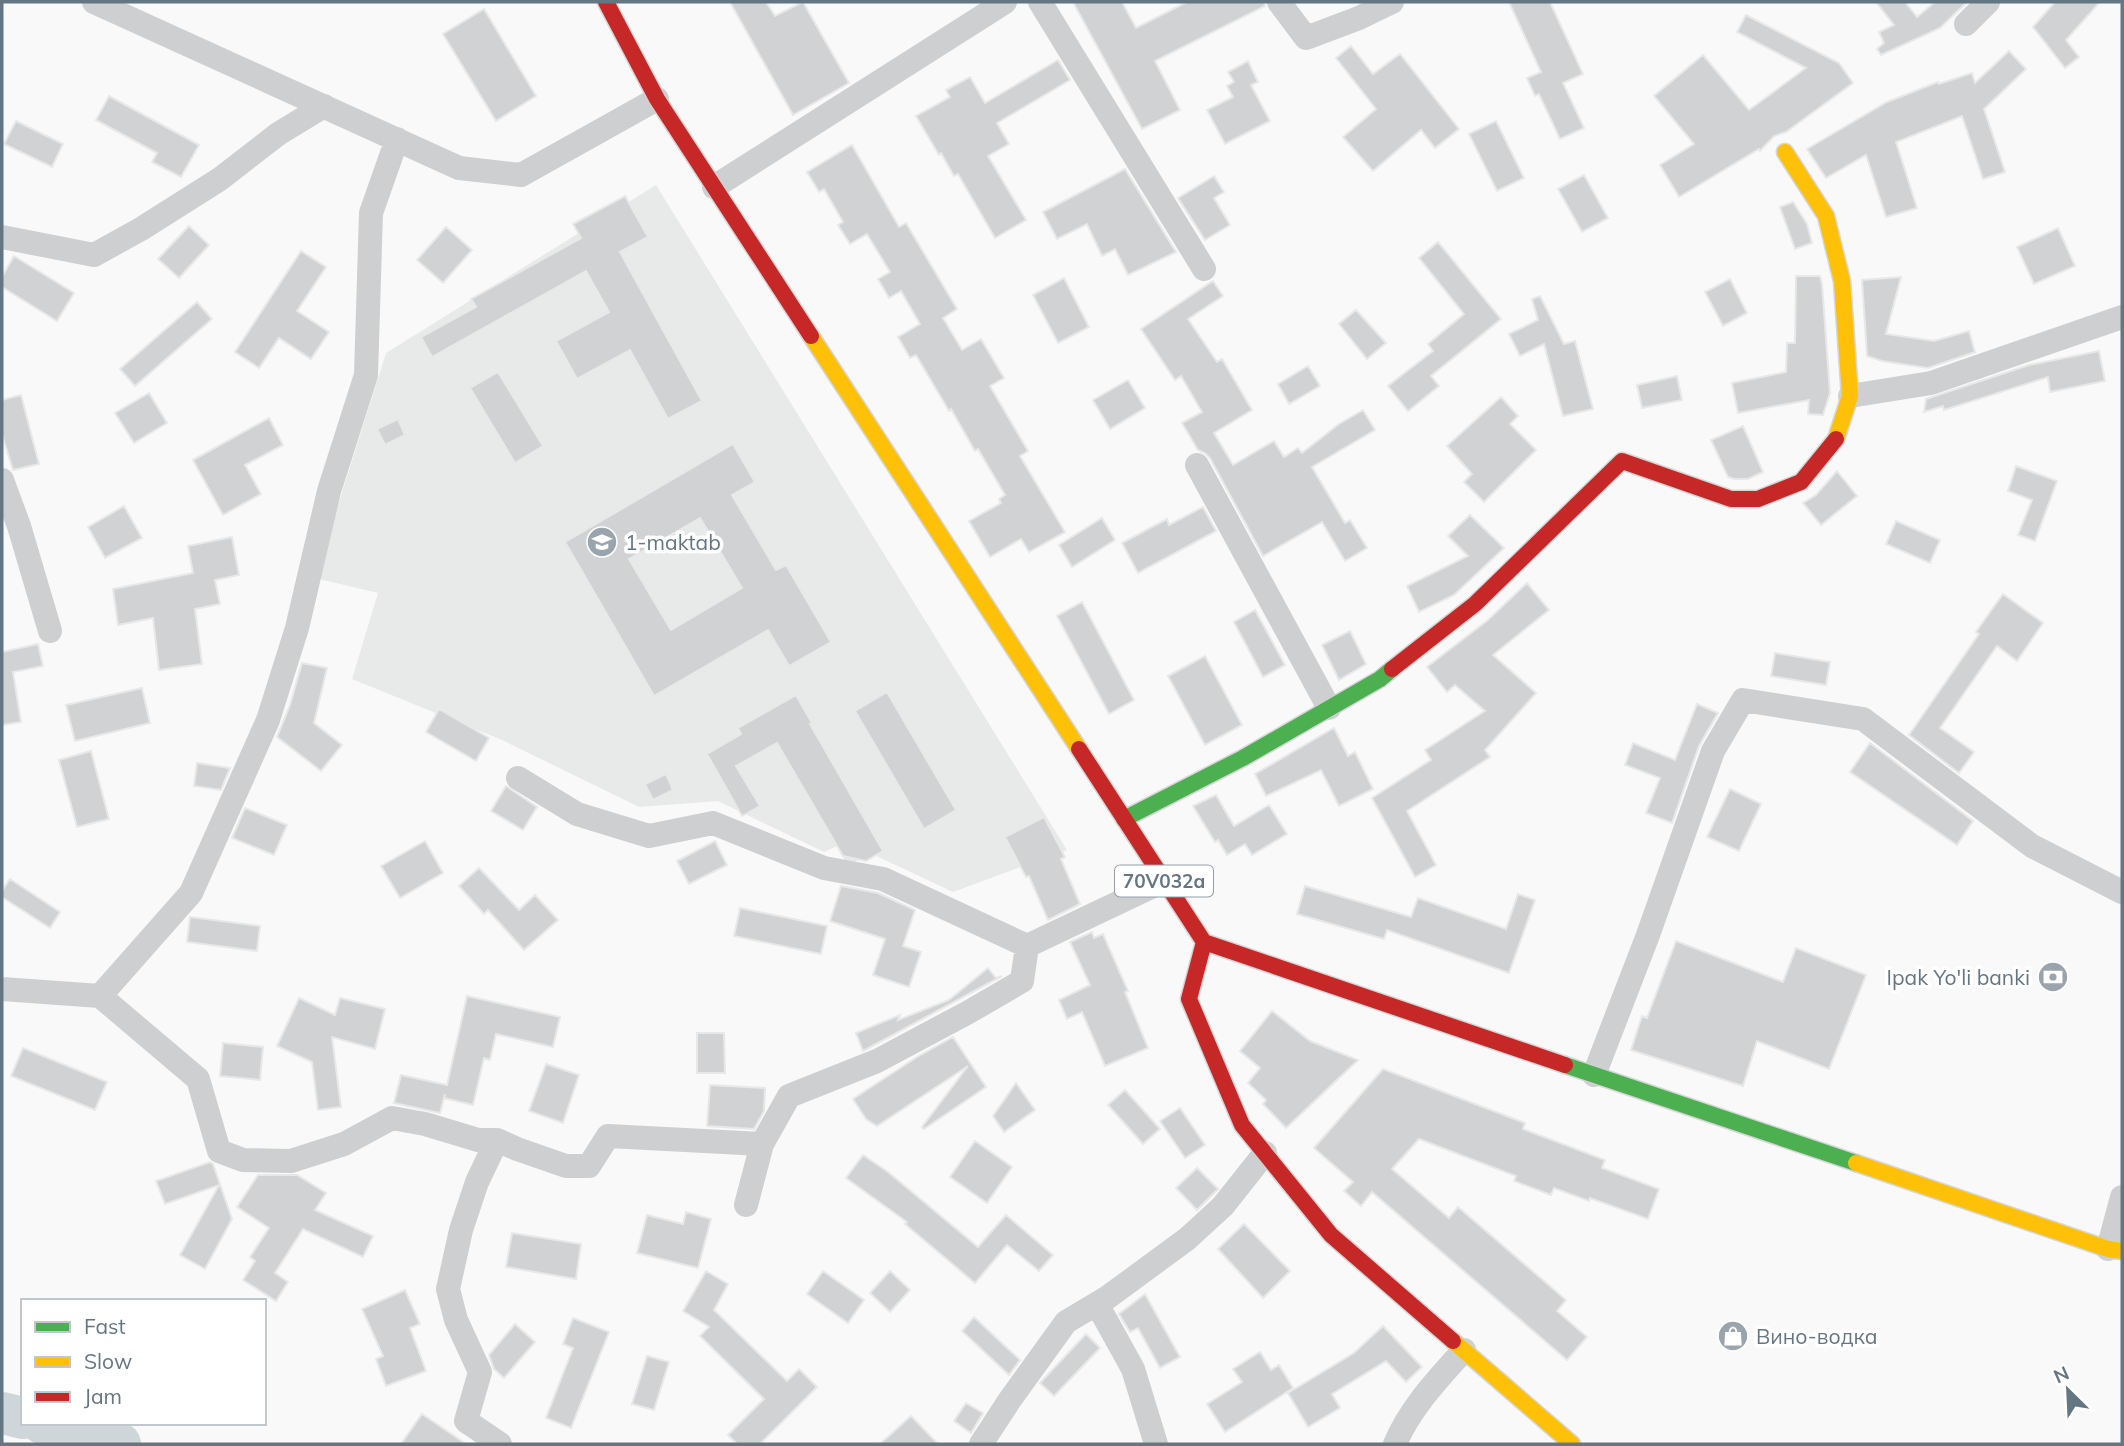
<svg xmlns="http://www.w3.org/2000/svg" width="2124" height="1446" font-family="Mulish,sans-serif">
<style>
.built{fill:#e8e9e9}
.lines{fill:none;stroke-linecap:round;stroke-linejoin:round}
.river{stroke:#ced6d9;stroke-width:42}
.building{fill:#d0d2d3;stroke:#e8e8e8;stroke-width:2;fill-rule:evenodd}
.fast-casing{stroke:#d5d6d7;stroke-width:19}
.slow-casing{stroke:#d5d6d7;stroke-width:19}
.jam-casing{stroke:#d5d6d7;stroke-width:19}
.street{stroke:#cecfd0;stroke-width:24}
.fast{stroke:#4caf50;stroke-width:16}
.slow{stroke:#ffc107;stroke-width:16}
.jam{stroke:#c62828;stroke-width:16}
.labels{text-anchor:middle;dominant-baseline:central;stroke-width:7;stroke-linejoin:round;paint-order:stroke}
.shield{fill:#fff;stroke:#939fa8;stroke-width:2}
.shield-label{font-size:19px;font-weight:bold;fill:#657683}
.poi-label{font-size:21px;fill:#657683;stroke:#fff;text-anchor:start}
</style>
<rect width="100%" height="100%" fill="#f9f9f9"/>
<path class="built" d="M656,185L1067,850L953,892L872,854L847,865L837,846L824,852L718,801L639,807L502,740L352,679L378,593L315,578L386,353Z"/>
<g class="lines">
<path class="river" d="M2,1413L23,1418
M42,1423L120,1444"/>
</g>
<path class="building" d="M730,2H766L775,16L803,2L849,83L793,115Z
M1073,2H1122L1136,28L1187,2H1264L1265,6L1155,61L1180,110L1142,129Z
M1509,2H1550L1583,74L1563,83L1584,128L1560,139L1539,94L1535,96L1527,78L1541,72Z
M1876,2H1905L1917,17L1935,2H1967L1940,28L1881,55L1877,49L1884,43L1879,32L1894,25Z
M2055,2H2100L2066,40L2079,57L2065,68L2033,27Z
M484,9L536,96L496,121L443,34Z
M1746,15L1839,63L1853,83L1786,132L1774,136L1760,151L1759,149L1679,197L1660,165L1694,144L1654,96L1703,55L1749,110L1806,68L1737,32Z
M1351,46L1373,74L1400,54L1459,129L1435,148L1421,130L1373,171L1343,137L1376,109L1336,58Z
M2009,51L2026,69L1984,109L2005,172L1983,179L1962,116L1896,142L1917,208L1886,217L1866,155L1826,178L1807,149L1887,102L1938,82L1939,84L1972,73L1975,83Z
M1058,60L1070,80L997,123L1009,144L988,156L1026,220L995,238L958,174L954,176L941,153L939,155L916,116L950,97L946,90L970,77L985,103Z
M1248,61L1258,82L1251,85L1270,121L1225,144L1207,110L1233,97L1227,86L1234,82L1228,72Z
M109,96L199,145L181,177L152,162L157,153L96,120Z
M16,121L63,144L52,167L4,144Z
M1496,121L1524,178L1497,191L1469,134Z
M852,145L899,227L906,223L957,309L943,318L962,350L981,339L1004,378L990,386L1028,451L1020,456L1065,532L1029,552L1021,539L990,557L969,521L1001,503L999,499L1005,495L978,449L975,451L951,409L949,411L916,355L910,358L898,337L920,324L901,291L889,298L878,279L890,272L867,234L850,244L838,225L843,222L824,189L819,192L807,172Z
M1125,169L1176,252L1128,275L1115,249L1102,256L1087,224L1057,239L1043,212Z
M1584,175L1608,218L1582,232L1558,189Z
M1214,176L1224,192L1214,198L1230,225L1205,240L1178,198Z
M625,196L648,237L620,252L702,401L668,419L630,350L577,379L556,341L609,312L586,271L432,357L421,337L476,307L471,299L581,238L573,224Z
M1793,202L1807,224L1812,243L1795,249L1780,207Z
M189,226L209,245L179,278L158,259Z
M446,227L472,250L443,283L417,260Z
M2058,228L2075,266L2034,284L2017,247Z
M1438,242L1501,319L1431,376L1439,386L1408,411L1388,386L1433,351L1428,344L1464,314L1419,258Z
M301,251L326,267L297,311L329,332L311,359L279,338L259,368L235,352Z
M14,256L74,293L57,321L2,287V277Z
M1796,276H1820L1822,284L1830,393L1823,415L1808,414L1809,400L1738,413L1732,383L1786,372L1787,343H1795Z
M1901,277L1886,334L1934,341L1969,331L1975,352L1928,368L1882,361L1867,356L1862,280Z
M1064,278L1089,327L1058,343L1033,295Z
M1730,279L1747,313L1723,326L1705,292Z
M1213,281L1223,296L1188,319L1217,362L1222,359L1252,410L1214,433L1233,465L1274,441L1284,457L1298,448L1302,453L1339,424L1363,410L1375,430L1312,467L1345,523L1350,520L1367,548L1345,561L1322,522L1263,556L1210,458L1205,453L1198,450L1182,423L1202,412L1181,376L1175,380L1141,329Z
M1540,296L1564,344L1575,341L1593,409L1563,416L1544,344L1520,356L1509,334L1538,320L1532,299Z
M197,302L212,319L135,386L120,369Z
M1356,310L1386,343L1367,359L1339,324Z
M2099,351L2105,381L2050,392L2048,377L1944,410L1943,406L1924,412L1926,399L2029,365Z
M1308,366L1320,386L1289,404L1278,384Z
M498,372L543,446L515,463L470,388Z
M1677,376L1682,400L1642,408L1637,385Z
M1128,380L1145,408L1110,429L1093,400Z
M149,393L167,423L134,443L115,413Z
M21,395L39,464L13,470L2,434V400Z
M1501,397L1518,416L1510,424L1536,450L1484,502L1464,482L1472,474L1447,446Z
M269,418L283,445L245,465L261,494L223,515L193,460Z
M398,419L405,435L385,445L377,429Z
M1743,426L1763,472L1748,479H1734L1728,477L1711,440Z
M733,444L755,482L732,495L776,570L786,565L831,642L789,666L768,630L654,696L565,542ZM700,518L742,588L671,630L629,559Z
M2016,466L2057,481L2035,541L2018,535L2032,500L2008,491Z
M1837,471L1857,496L1821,525L1803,503L1816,495Z
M124,506L142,538L105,558L88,527Z
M1203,507L1216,531L1138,573L1122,543L1167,519L1169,525Z
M1470,515L1504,548L1454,595L1419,612L1407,586L1468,556L1448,536Z
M1102,518L1115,540L1072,567L1059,545Z
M1896,521L1940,540L1930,563L1886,544Z
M232,537L239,575L215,580L220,604L195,609L202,664L159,670L153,618L118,625L113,589L193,573L188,546Z
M1527,583L1549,610L1493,655L1536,693L1485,750L1490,757L1407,811L1436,865L1415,877L1372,798L1431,760L1425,750L1485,711L1455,685L1447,692L1427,667L1488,620Z
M2003,594L2043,623L2017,661L1997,646L1940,728L1974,752L1959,773L1909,735L1979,634L1976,632Z
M1082,602L1134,700L1109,714L1057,616Z
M1255,610L1285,665L1263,677L1234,622Z
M1350,631L1366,664L1339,680L1322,645Z
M38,644L43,666L13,672L21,722L2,725V652Z
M1775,653L1830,662L1826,685L1771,676Z
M1205,656L1242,725L1205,745L1168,676Z
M302,663L327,668L314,723L342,745L321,771L277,737L290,705Z
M142,688L150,723L75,741L66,705Z
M887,692L956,810L924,829L855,711Z
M796,695L812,723L810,724L883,851L866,861L843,856L777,743L736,766L760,806L742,816L707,754L741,734L738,728Z
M1697,704L1718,713L1699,746L1672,823L1646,813L1660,778L1625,765L1633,743L1675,760Z
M439,709L489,738L476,761L426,732Z
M1334,728L1348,756L1355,752L1373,789L1339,806L1321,770L1266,796L1255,774Z
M1870,743L1973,821L1957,845L1850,772Z
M91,751L109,819L77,827L59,760Z
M197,763L230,768L221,790L194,786Z
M666,774L673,790L653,800L645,784Z
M506,786L537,807L523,830L491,811Z
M1730,789L1761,804L1739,851L1707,837Z
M1216,795L1234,826L1269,805L1287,834L1252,855L1245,844L1227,855L1218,840L1215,842L1193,806Z
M245,808L287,825L274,855L232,838Z
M1044,817L1065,857L1061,859L1080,904L1048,920L1029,876L1026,877L1005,837Z
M425,841L443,873L400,898L381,866Z
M715,841L727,865L689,884L677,861Z
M479,868L519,910L535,895L558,920L524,950L488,910L484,914L459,886Z
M10,879L60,912L50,928L2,897V891Z
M841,886L878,893L915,910L903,946L921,952L909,987L873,975L885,939L830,921Z
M1305,886L1411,917L1418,898L1506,929L1518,894L1535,900L1509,973L1387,930L1384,939L1297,914Z
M740,908L827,926L821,954L734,936Z
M190,917L260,926L257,951L187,942Z
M1092,932L1094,938L1103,934L1128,991L1125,992L1148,1048L1105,1066L1082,1012L1067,1019L1059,1000L1090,985L1070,942Z
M1676,941L1783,982L1796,948L1866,975L1829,1069L1757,1041L1743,1086L1631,1050L1642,1016L1647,1018Z
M988,968L996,978L1002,976L863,1051L856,1033L900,1015L898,1020L949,1000Z
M467,996L560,1017L553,1047L496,1034L490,1060L484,1058L473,1105L444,1098L445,1094L440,1113L394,1103L401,1075L447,1085Z
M299,998L335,1015L340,998L385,1009L375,1049L332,1037L341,1107L318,1110L312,1062L277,1046Z
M1272,1011L1310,1041L1358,1060L1286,1128L1263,1104L1266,1100L1248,1083L1260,1068L1240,1051Z
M697,1033H724L725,1073H697Z
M953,1037L986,1087L924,1129L922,1127L968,1066L877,1126L866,1119L853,1099L917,1057Z
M223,1043L263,1047L260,1080L220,1076Z
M23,1048L107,1082L95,1110L11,1076Z
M546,1064L579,1075L563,1123L529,1111Z
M1383,1069L1525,1123L1523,1129L1605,1160L1602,1168L1659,1189L1648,1219L1590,1198L1589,1201L1554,1188L1551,1195L1514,1181L1516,1176L1419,1139L1392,1169L1449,1218L1458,1207L1566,1300L1557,1311L1587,1337L1567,1360L1372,1192L1361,1206L1344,1191L1353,1182L1314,1148Z
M1016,1083L1035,1110L1004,1132L993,1116Z
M710,1085L765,1088L764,1111L754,1129L707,1126Z
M1125,1090L1160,1129L1143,1144L1108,1105Z
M1180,1108L1205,1145L1185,1158L1160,1121Z
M975,1141L1012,1167L987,1203L950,1177Z
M863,1155L888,1172L978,1247L1006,1215L1053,1255L1039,1271L1007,1245L975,1283L905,1224L907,1222L846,1178Z
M210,1162L213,1164L232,1219L205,1269L180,1255L219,1185L165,1204L156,1181Z
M1197,1168L1218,1189L1197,1210L1176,1188Z
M258,1175H297L326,1193L315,1210L373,1236L363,1257L303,1229L275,1273L288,1282L276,1301L243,1280L255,1261L250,1257L269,1228L237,1207Z
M686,1212L711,1219L698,1268L637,1253L647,1215L683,1224Z
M1244,1224L1290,1271L1263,1298L1218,1249Z
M512,1233L581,1244L576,1279L506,1267Z
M706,1271L728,1284L714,1310L787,1381L799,1369L817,1387L760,1444H737L728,1435L764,1399L700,1336L709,1327L683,1311Z
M823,1271L864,1300L848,1323L807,1294Z
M890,1271L910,1290L890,1312L870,1293Z
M405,1290L420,1324L410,1328L426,1371L386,1386L376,1359L383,1356L362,1309Z
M1145,1294L1180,1357L1160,1368L1138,1328L1130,1332L1119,1314Z
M974,1317L1020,1360L1009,1375L962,1331Z
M573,1318L609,1332L571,1428L546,1418L573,1348L563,1344Z
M515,1324L535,1342L504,1378L494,1369L489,1355Z
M1383,1326L1422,1367L1406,1382L1386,1361L1332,1394L1340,1408L1308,1427L1288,1393L1354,1353Z
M1086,1334L1100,1348L1054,1396L1040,1383Z
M1260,1352L1271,1370L1279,1365L1293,1388L1225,1432L1207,1404L1242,1382L1233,1369Z
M647,1356L669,1362L654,1410L632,1404Z
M966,1403L983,1413L971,1433L954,1421Z
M422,1414L466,1444H401Z
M911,1416L938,1444H880Z"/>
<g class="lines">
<g class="fast-casing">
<path id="fast" d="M1124,819L1243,758L1380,679L1392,669
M1565,1065L1856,1163"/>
</g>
<g class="slow-casing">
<path id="slow" d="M1785,152L1826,216L1842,281L1850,396L1836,439
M811,336L1079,749
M1856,1163L2108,1249L2122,1251
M1453,1341L1572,1444"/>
</g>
<g class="jam-casing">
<path id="jam" d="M606,2L657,99L811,336
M1392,669L1475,604L1622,461L1731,499H1758L1801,482L1836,439
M1079,749L1204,942L1565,1065
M1204,942L1189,999L1242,1125L1331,1235L1453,1341"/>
</g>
<path class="street" d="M94,2L459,168L521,175L657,99
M1040,2L1204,269
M1279,2L1306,38L1359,18L1392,2
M1966,24L1988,2
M714,187L1005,2
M2,237L94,255L141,229L220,179L278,134L324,106
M1850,396L1931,383L2122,317
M1197,465L1329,708
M2,480L19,526L50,631
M518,778L577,814L649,836L713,823L824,868L883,879L1027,946
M2,989L100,996L191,893L268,720L297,628L329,491L366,375L371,213L397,139
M100,996L198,1079L219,1151L243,1160L291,1161L344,1144L392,1118L425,1124L478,1140H497L517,1149L566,1166H589L608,1136L762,1144
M1594,1075L1648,935L1713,751L1743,700L1863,719L2032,846L2122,892
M497,1140L477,1182L461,1230L448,1289L456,1320L480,1372L466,1421L500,1444
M746,1205L762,1144L789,1096L877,1061L967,1013L1022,981L1027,946L1164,881
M2108,1249L2122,1197
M1097,1304L1133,1369L1156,1444
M981,1444L1009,1401L1066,1322L1108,1297L1187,1239L1223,1206L1265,1153
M1395,1444C1410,1408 1438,1379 1464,1350"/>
<use href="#fast" class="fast"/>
<use href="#slow" class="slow"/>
<use href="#jam" class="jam"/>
</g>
<defs>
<g id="school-disc" transform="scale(1.575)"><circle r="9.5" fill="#99a4ac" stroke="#fff"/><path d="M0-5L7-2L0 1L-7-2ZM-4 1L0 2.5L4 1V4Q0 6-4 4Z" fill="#fff"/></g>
<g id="bank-disc" transform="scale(1.575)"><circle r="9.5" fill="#99a4ac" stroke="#fff"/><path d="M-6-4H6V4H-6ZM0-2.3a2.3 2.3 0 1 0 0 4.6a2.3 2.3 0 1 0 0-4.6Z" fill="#fff"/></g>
<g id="shop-disc" transform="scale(1.575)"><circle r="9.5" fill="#99a4ac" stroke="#fff"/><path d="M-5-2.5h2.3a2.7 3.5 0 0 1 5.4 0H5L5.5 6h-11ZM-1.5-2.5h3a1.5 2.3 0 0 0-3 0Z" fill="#fff"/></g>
</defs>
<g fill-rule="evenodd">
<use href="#school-disc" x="602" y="542"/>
<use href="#bank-disc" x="2053" y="977"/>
<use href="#shop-disc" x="1733" y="1336"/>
</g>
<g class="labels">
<rect class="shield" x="1115" y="865.5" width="98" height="31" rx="5"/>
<g class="shield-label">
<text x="1164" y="881">70V032a</text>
</g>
<g class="poi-label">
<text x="625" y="542">1-maktab</text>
<text x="2030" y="977" text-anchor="end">Ipak Yo'li banki</text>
<text x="1756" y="1336">Вино-водка</text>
</g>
</g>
<rect width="2124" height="1446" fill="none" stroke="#657683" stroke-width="7"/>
<rect x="21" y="1299" width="245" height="126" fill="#ffffff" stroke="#c1c8cd" stroke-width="2"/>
<rect x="35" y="1322" width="35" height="10" fill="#4caf50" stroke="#c1c8cd" stroke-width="2"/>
<text x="84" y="1334" font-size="21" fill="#657683">Fast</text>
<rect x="35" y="1357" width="35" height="10" fill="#ffc107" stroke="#c1c8cd" stroke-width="2"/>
<text x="84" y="1369" font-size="21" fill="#657683">Slow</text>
<rect x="35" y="1392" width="35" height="10" fill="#c62828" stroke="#c1c8cd" stroke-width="2"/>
<text x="84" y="1404" font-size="21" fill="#657683">Jam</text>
<g transform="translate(2068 1390) rotate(336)" stroke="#ffffff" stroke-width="5" paint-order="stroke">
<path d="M0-5L12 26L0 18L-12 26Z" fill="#657683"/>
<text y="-10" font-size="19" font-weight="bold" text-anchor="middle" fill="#657683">N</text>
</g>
</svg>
